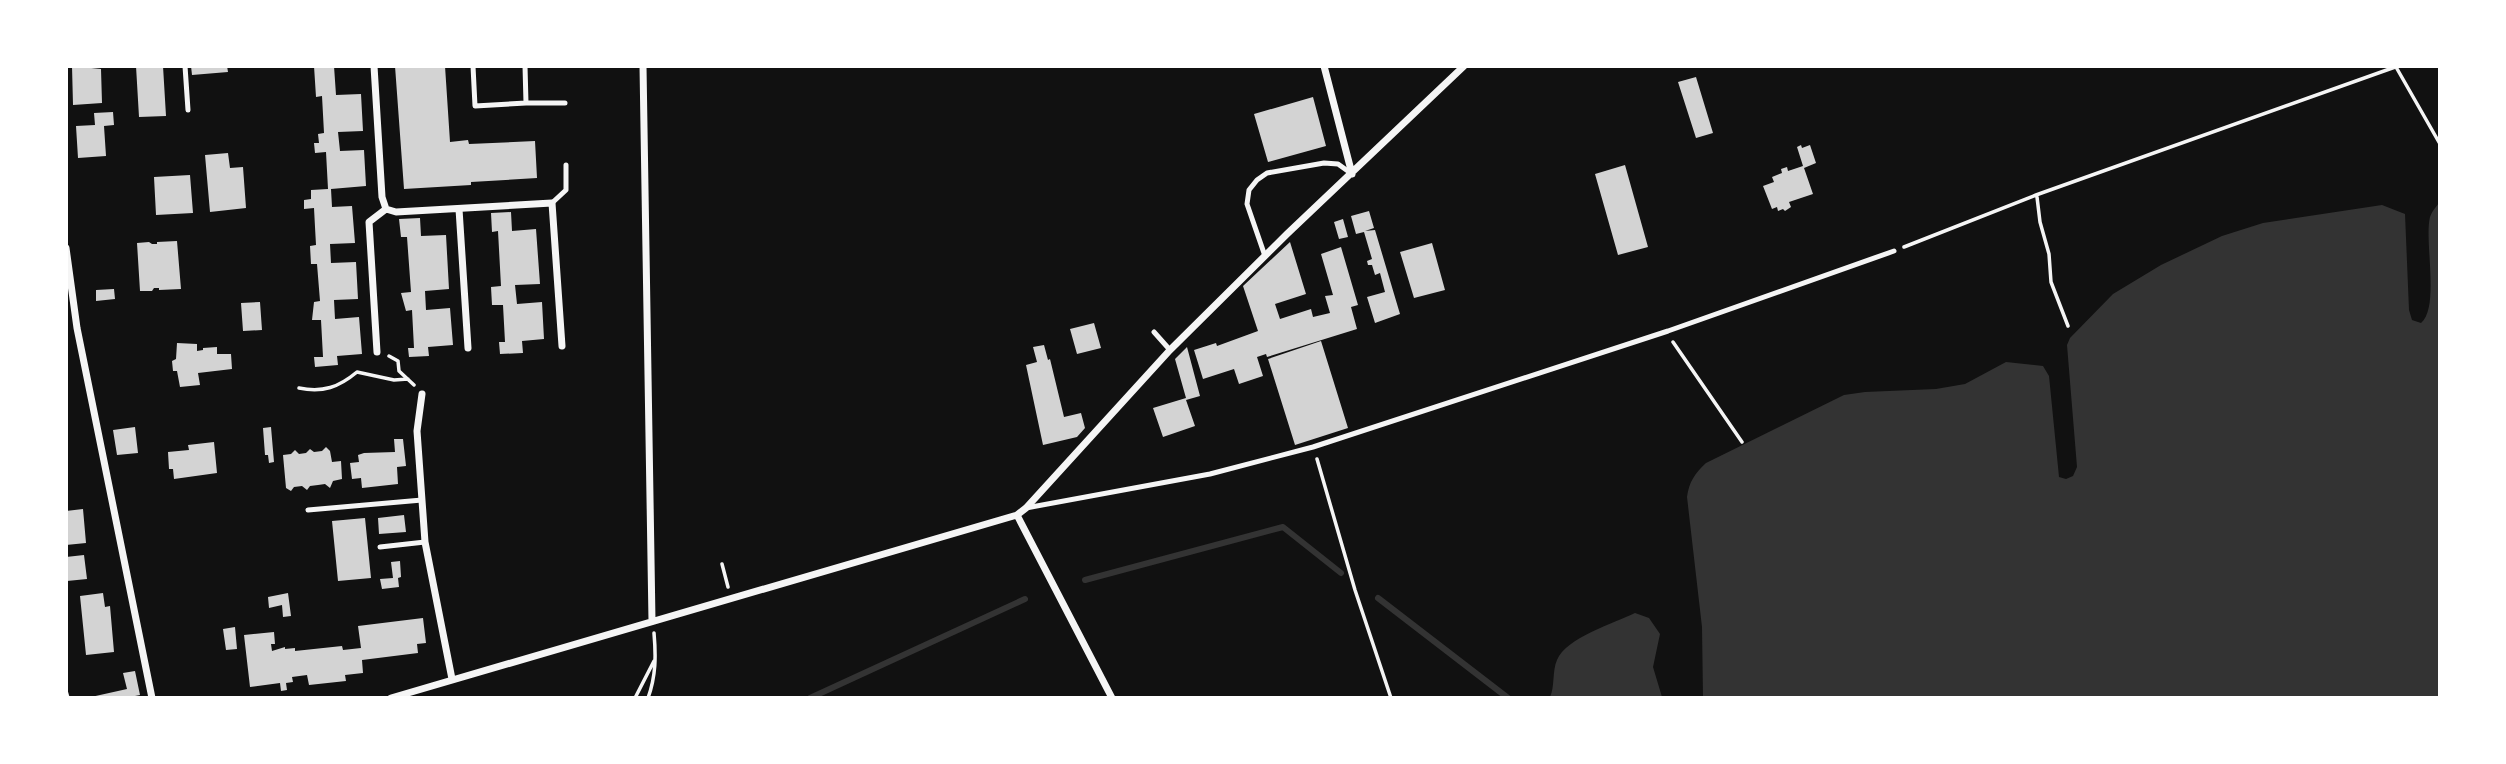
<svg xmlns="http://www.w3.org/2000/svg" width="2506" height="764" font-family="'Alegreya Sans',sans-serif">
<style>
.water{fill:#333}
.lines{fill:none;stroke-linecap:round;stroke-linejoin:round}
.stream{stroke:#333;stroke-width:6}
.building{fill:#d3d3d3}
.path{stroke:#f5f5f5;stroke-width:3.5}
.service{stroke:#f5f5f5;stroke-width:5}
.minor{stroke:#f5f5f5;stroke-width:7}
</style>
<rect width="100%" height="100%" fill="#111"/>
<path class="water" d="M2439,203V697H1703L1702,627L1687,497C1689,482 1695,473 1706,463L1844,395L1865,392L1936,389L1965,384L2006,362L2043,366L2049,376L2059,477L2066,479L2073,476L2077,467L2067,345L2070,338L2113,294L2161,265L2222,236L2263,223L2382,205L2405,214L2409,310L2412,320L2421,323C2440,307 2424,241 2430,217C2432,211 2436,207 2439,203Z
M1635,613L1649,618L1660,634L1653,667L1662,697H1550C1555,686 1552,671 1557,660C1566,638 1614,623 1635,613Z"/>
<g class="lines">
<path class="stream" d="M1085,580L1283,527L1341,573
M1378,598L1508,698
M810,698L1025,599"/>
</g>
<path class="building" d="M72,66L101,69L102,103L73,105Z
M136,66H163L166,116L139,117Z
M191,66H227L228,72L192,75Z
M314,66H334L336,95L361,94L363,131L338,132L340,151L364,150L366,186L331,189L332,207L352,206L355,243L330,244L331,263L356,262L358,299L334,300L335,319L359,317L362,354L337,356L338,365L315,367L314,357H323L321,320H312L314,302L320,301L317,264H311L310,246L316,245L315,227L314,208L304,209V200L311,199V190L328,189L326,152L315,153L314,143H319L318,134L324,133L322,96L316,97Z
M395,66H445L450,142L468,140L469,144L535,141L537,178L471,182V185L404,189Z
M1696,77L1713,133L1696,138L1678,82Z
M1313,97L1326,146L1268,162L1254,114Z
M113,112L114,125L104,126L106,156L78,158L76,126L95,125L94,113Z
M1801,145L1802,148L1810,145L1816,163L1804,168L1813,194L1789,202L1791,207L1785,211L1783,209L1778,211L1777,207L1772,209L1763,186L1774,182L1772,177L1782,173L1781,169L1787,167L1788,171L1803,166L1797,147Z
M228,153L230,168L243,167L246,208L210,212L205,155Z
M1625,165L1648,247L1618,255L1595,174Z
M190,175L193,213L156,215L154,177Z
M1369,211L1374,228L1365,231L1375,230L1400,314L1375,323L1367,297L1385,292L1380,273L1375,275L1372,265H1368L1367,261L1372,259L1364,232L1356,234L1351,216Z
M511,212L512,231L536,229L540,284L515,285L517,304L542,302L544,339L522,341L523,353L500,354L499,342H505L503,305H492L491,287L501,286L498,231L492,232L491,213Z
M420,218L421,236L446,235L449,289L425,291L426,310L450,308L453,345L428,347L429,356L409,357L408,348H414L412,310L406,311L401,293L411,292L407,237H401L399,219Z
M1343,219L1348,237L1339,239L1334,222Z
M177,241L181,289L159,290V288H154L152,291H140L137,243L149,242L152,244H157V242Z
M1290,242L1306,294L1275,304L1280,319L1311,309L1313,317L1330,313L1325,296L1333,295L1321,254L1341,247L1358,305L1351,307L1357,329L1267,357L1266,354L1257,357L1263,376L1239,384L1234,369L1203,379L1194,350L1216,343L1217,346L1258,331L1243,286Z
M1432,243L1445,290L1414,298L1400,252Z
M114,289L115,299L96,301V290Z
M260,302L262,330L243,331L241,303Z
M1094,323L1101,348L1077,354L1070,329Z
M1321,341L1348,428L1295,445L1268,359Z
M177,343L197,344V351L203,350V348L217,347V354H231L232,369L198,373L200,385L180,387L177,371H173L172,361L176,359Z
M1044,345L1048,360L1050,359L1064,417L1081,413L1085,428L1077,437L1043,445L1026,365L1037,362L1033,347Z
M1187,347L1200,396L1186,400L1195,426L1163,437L1153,408L1186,398L1175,359Z
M135,427L138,453L117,455L113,430Z
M271,427L274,462L269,463L268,455H265L263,428Z
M394,439H403L406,466L397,467L398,484L362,488L361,478L352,479L350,463L359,462L358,455L364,453L395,452Z
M214,442L217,473L174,479L173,469H169L168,452L189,450L188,445Z
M326,447L330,451L332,462L341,461L342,479L333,481L330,488L325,484L318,485L310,486L307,490L302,486L294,487L291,491L286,488L283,455L291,454L295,450L299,454L306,453L310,449L314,452L322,451Z
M83,509L86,543L66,545V511Z
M404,515L406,532L379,534L378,518Z
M365,518L371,578L338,581L332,521Z
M84,555L87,579L67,581L66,557Z
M400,561L401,577L398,578L399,587L382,589L380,579L393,578L391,562Z
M103,593L105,607L110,606L114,652L86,655L80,596Z
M288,593L291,616L283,617L282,605L269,608L268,597Z
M423,618L426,643L417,644L418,653L362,660L363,673L345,675L346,681L309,685L307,675L292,677L293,682L286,683L287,690L281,691L280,683L250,687L244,635L274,632L275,644H271L272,651L285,647V649L295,648V651L342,646L343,650L361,648L358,626Z
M235,627L237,649L226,650L223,629Z
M135,671L140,695L130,697H91L127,689L123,673Z"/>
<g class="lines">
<path class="path" d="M2396,67L2440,144
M2037,197L2040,222L2049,254L2051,282L2068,326
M1904,247L2036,195L2398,66
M1673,342L1742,442
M389,356L398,361L399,371L414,385
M299,388C323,393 339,387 357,372L394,380L408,379
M1317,459L1355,590L1391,698
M722,564L728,587
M66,691L68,698
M635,698L654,661
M648,698C656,676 656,656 654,633"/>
<path class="service" d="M185,66L188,110
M473,66L475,106L526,103
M525,66L526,103H565
M552,203L566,190V165
M1265,256L1247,204L1249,190L1257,180L1267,173L1324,163L1338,164L1352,174
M1154,332L1170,350
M1026,508L1210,474L1313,447L1668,331L1894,251
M308,510L422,500
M380,547L425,542"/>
<path class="minor" d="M374,66L382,197L386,209L396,212L552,203L562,346
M643,66L652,621
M1324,66L1352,174
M459,209L468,348
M66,248L77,328L152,698
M377,352L369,222L386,209
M422,394L417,431L425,542L452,679
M1017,515L1112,698
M391,698L1017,515L1026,508L1170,350L1287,234L1464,66"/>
</g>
<rect width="2506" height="764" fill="none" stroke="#ffffff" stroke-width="136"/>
</svg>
